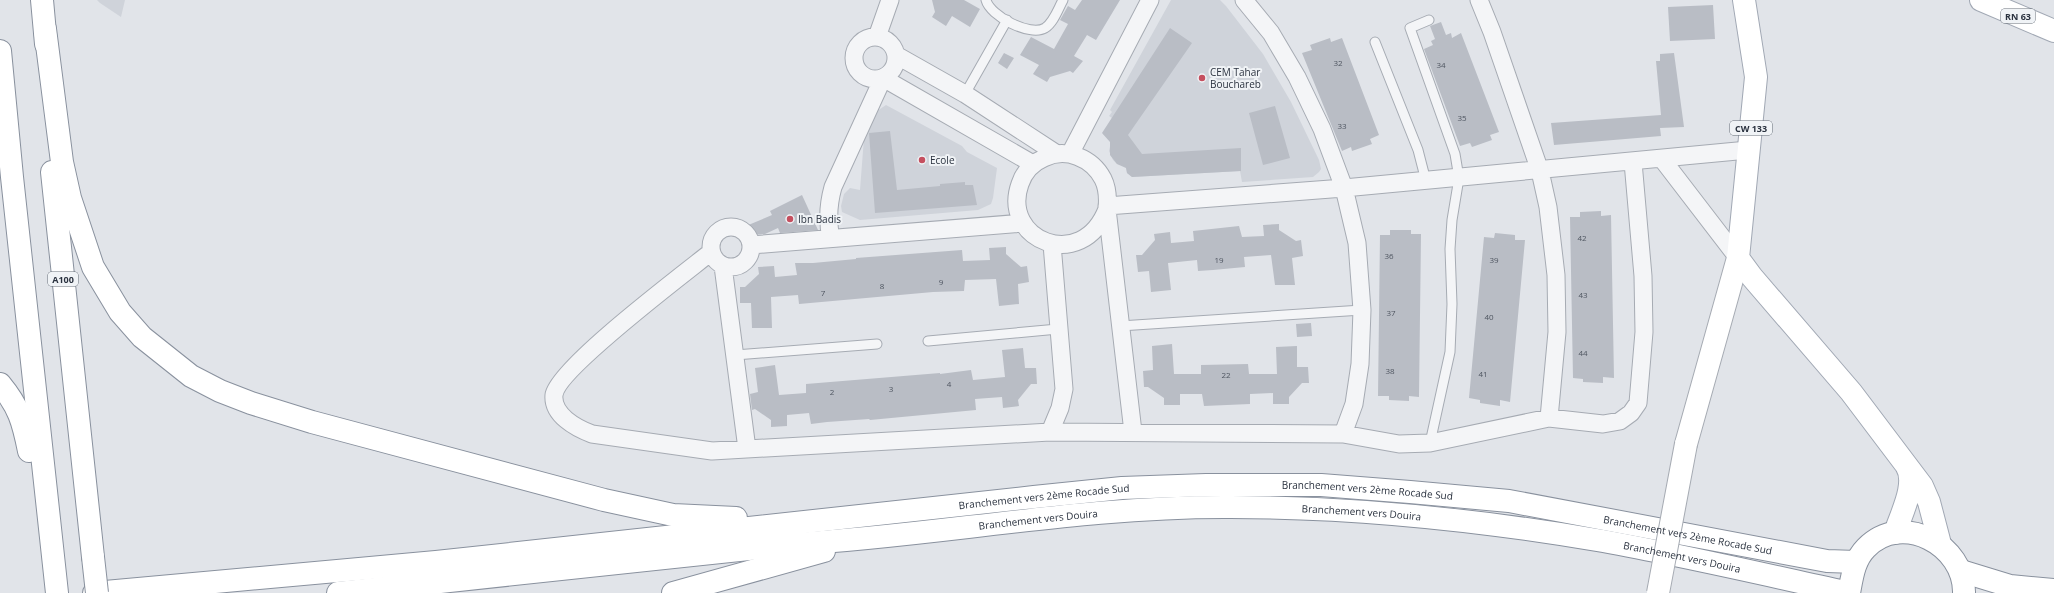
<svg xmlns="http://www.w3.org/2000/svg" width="2054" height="593" font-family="'Open Sans',sans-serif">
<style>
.built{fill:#cfd3da}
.building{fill:#b9bdc5}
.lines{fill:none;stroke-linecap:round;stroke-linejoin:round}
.lane-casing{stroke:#a6abb3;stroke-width:11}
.street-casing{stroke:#a6abb3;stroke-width:19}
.secondary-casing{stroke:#a6abb3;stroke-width:24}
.primary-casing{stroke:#a1a8b4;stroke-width:24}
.highway-casing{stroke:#89919e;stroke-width:24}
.lane{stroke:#f4f5f7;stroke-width:9}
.street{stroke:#f4f5f7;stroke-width:17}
.secondary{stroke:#fff;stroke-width:22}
.primary{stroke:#fff;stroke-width:22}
.highway{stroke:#fff;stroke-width:22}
.secondary-bridge-casing{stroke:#a6abb3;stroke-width:24;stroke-linecap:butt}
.highway-bridge-casing{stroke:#89919e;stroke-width:24;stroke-linecap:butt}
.secondary-bridge{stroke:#fff;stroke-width:22}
.highway-bridge{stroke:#fff;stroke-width:22}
.poi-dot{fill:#c54f5f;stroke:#f0f3f6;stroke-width:1.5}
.labels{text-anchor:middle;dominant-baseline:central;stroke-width:4;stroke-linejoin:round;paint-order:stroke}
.number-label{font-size:8px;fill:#4e5560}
.shield{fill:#f0f3f6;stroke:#656c76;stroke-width:1}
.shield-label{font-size:9px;font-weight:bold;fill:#2a323f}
.poi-label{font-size:10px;fill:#2a323f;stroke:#f0f3f6;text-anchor:start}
.street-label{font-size:10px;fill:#2a323f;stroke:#f0f3f6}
</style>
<rect width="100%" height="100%" fill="#e1e4e9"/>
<path class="built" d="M97,0H125L121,17L100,3Z
M1171,0H1220L1226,6L1263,54L1291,102L1319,160L1321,169L1319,172L1313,177L1242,182L1240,171L1132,177L1127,173L1126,166L1117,164L1113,160L1109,151L1111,142L1103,134L1112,118L1109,116L1112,112L1110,110Z
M886,105L962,146L967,152L997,168L993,198L991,204L978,210L860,220L842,212L841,206L844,194L850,188L860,190L864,138L877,111Z"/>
<path class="building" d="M932,0H964L980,9L970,27L952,16L946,26L932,17L935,12Z
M1082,0H1120L1096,40L1087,35L1074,56L1083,61L1073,73L1070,71L1050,77L1047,82L1033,74L1039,65L1020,55L1031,37L1054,49L1068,24L1060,20L1068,6L1075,10Z
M1713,5L1715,39L1670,41L1668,7Z
M1441,22L1446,35L1451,33L1452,38L1461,33L1499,132L1490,135L1492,140L1472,147L1470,143L1460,146L1424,49L1433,45L1431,41L1435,39L1430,26Z
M1170,28L1192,43L1128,135L1142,154L1241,148V171L1132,177L1127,173L1126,168L1117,164L1110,155V142L1102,133Z
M1330,38L1331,42L1342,38L1379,135L1370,139L1372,144L1352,151L1351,147L1342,151L1302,53L1312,50L1310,45Z
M1004,53L1014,58L1007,69L998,63Z
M1674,53L1684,127L1660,128L1661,136L1554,145L1551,123L1661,115L1656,61H1660V54Z
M1275,106L1290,158L1263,165L1249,113Z
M890,131L897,190L940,186V184L965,182V185H973L977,205L875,213L869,133Z
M802,195L818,230L780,233L778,228L765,234L750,235L746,226L772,215L770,211Z
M1601,211V216L1611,215L1614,378L1603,377V383L1583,382V379L1573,378L1570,217H1580V212Z
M1279,224V230L1296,241L1301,240L1303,256L1292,258L1295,285H1275L1271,255L1244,257L1245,267L1213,270L1198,271L1197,260L1168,263L1171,290L1151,292L1149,271L1138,272L1136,255H1142L1155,240L1154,234L1170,232L1171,243L1194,241L1193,231L1239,226L1242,237L1264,236L1263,225Z
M1390,230H1411V234H1421L1419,397L1409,396V401L1389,400V396H1378L1380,235H1390Z
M1495,233L1515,235V240H1525L1510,402L1500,400V406L1480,403V400L1469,398L1484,237L1494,238Z
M1006,247V254L1021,267L1027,266L1029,282L1018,284L1019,304L999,306L996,279L965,280L964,291L933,292L799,304L798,295L771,297L772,328H752L751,303H740V287H745L759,274L758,267L774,266L775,277L797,275L795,263H813L856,259V258L962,250L963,261L990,260L989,248Z
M1311,323L1312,336L1297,337L1296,324Z
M1172,344L1174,374H1201V365L1248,364L1249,374H1277L1276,347L1297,346V367H1308L1309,383H1302L1289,397V404H1273V393L1250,394V404L1204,406L1202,394H1180V405H1164V398L1148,387H1144L1143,371L1153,370L1152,346Z
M1023,348L1025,368H1036L1037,384H1031L1018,400L1019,406L1003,408L1002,397L975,399L976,410L870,420L869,419L827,422L811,424L809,413L787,415V426L771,427V420L755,409L752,410L750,394L758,392L755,368L775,365L779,395L806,393V384L940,373V374L971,370L973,380L1005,377L1002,350Z"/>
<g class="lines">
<g class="lane-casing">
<path id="lane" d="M986,0C990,16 1030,37 1045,28C1054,22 1058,9 1063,0
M1429,20L1410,28L1455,154L1459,178L1452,220L1450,249L1452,304L1450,352L1430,443
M1375,42L1418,150L1426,181
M965,94L1007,20
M1120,326L1362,310
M928,341L1058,329
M735,355L877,344"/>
</g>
<g class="street-casing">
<path id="street" d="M1244,0L1271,33L1297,77L1322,129L1344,188L1357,243L1362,310L1360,364L1354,404L1343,434
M1479,0L1492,32L1540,171L1548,207L1556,275L1557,332L1549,418
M854 58a21 21 0 1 1 42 0a21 21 0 1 1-42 0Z
M877,37L890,0
M896,55L965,94L1057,154
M1070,154L1150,0
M1662,159L1738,258
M1107,206L1344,188L1748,150
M1107,209C1082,274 1000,240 1020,184C1024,172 1032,163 1044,158C1066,147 1092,158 1103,179C1108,189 1108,199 1107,209L1133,432
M711 247a20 20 0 1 1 40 0a20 20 0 1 1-40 0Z
M831,238C827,220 828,205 833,187L883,78L1033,164
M751,245L1023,223
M711,252C685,273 557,369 554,395C552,415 576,428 592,434L712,451L1050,432L1343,434L1399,444L1430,443L1549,418L1603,424L1620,421L1631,413L1638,403L1644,332L1643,276L1633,162
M723,266L747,449
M1050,432L1060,408L1064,389L1052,244"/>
</g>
<g class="secondary-casing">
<path id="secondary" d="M1686,444L1738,258"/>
</g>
<g class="primary-casing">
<path id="primary" d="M1744,0L1756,77L1738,258L1752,277L1851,392L1922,486L1929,502L1940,544
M1981,0L2054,31
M1895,533C1901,514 1918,483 1906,465"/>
</g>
<g class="highway-casing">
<g id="highway">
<path d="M42,0L46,44"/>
<path d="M45,29L62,162L70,198L93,267L120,312L142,337L191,376L220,391L251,403L312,422L604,500L673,515L736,518"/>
<path d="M0,51L12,177L57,593"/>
<path d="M52,172L93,557"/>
<path d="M0,384C19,407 23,421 29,451"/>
<path d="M1961,571L2010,586L2054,590"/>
<path id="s1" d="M94,593L436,562L1034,497L1122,488L1206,485H1321L1410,492L1509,501L1827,561L1856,562"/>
<path id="s2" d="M338,593L795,544C941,535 1085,506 1231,507C1356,507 1480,520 1603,541C1686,556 1767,575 1849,593"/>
<path d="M673,593L824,551"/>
<path d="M1849,593C1852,577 1854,560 1866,548C1902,511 1965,545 1964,593"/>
</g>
</g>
<use href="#lane" class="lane"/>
<use href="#street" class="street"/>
<use href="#secondary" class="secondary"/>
<use href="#primary" class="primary"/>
<use href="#highway" class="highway"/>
<g class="secondary-bridge-casing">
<path id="secondary-bridge" d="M1658,593L1686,444"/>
</g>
<g class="highway-bridge-casing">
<path id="highway-bridge" d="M93,557L97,593"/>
</g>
<use href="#secondary-bridge" class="secondary-bridge"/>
<use href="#highway-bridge" class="highway-bridge"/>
</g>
<g class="poi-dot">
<circle cx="1202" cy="78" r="4"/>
<circle cx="922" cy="160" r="4"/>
<circle cx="790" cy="219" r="4"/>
</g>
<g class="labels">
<g class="number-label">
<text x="1338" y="62">32</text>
<text x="1441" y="64">34</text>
<text x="1462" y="117">35</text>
<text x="1342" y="125">33</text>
<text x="1582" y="237">42</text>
<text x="1389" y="255">36</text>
<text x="1219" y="259">19</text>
<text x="1494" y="259">39</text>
<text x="941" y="281">9</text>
<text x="882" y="285">8</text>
<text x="823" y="292">7</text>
<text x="1583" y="294">43</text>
<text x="1391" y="312">37</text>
<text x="1489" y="316">40</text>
<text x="1583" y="352">44</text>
<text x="1390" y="370">38</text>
<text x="1483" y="373">41</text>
<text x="1226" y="374">22</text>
<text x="949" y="383">4</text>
<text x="891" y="388">3</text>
<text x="832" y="391">2</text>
</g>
<g class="shield">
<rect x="2001" y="9" width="34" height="14" rx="3"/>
<rect x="1730" y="121" width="42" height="14" rx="3"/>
<rect x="48" y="272" width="30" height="14" rx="3"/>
</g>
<g class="shield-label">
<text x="2018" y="16">RN 63</text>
<text x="1751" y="128">CW 133</text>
<text x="63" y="279">A100</text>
</g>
<g class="poi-label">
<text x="1210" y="72">CEM Tahar<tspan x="1210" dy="12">Bouchareb</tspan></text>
<text x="930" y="160">Ecole</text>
<text x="798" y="219">Ibn Badis</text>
</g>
<g class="street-label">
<text stroke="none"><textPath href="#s1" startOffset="1279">Branchement vers 2ème Rocade Sud</textPath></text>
<text stroke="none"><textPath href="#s1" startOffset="955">Branchement vers 2ème Rocade Sud</textPath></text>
<text stroke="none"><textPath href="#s2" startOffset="1028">Branchement vers Douira</textPath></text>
<text stroke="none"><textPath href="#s2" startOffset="704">Branchement vers Douira</textPath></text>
<text stroke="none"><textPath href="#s1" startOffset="1603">Branchement vers 2ème Rocade Sud</textPath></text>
<text stroke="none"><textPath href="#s2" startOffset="1352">Branchement vers Douira</textPath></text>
</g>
</g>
</svg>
